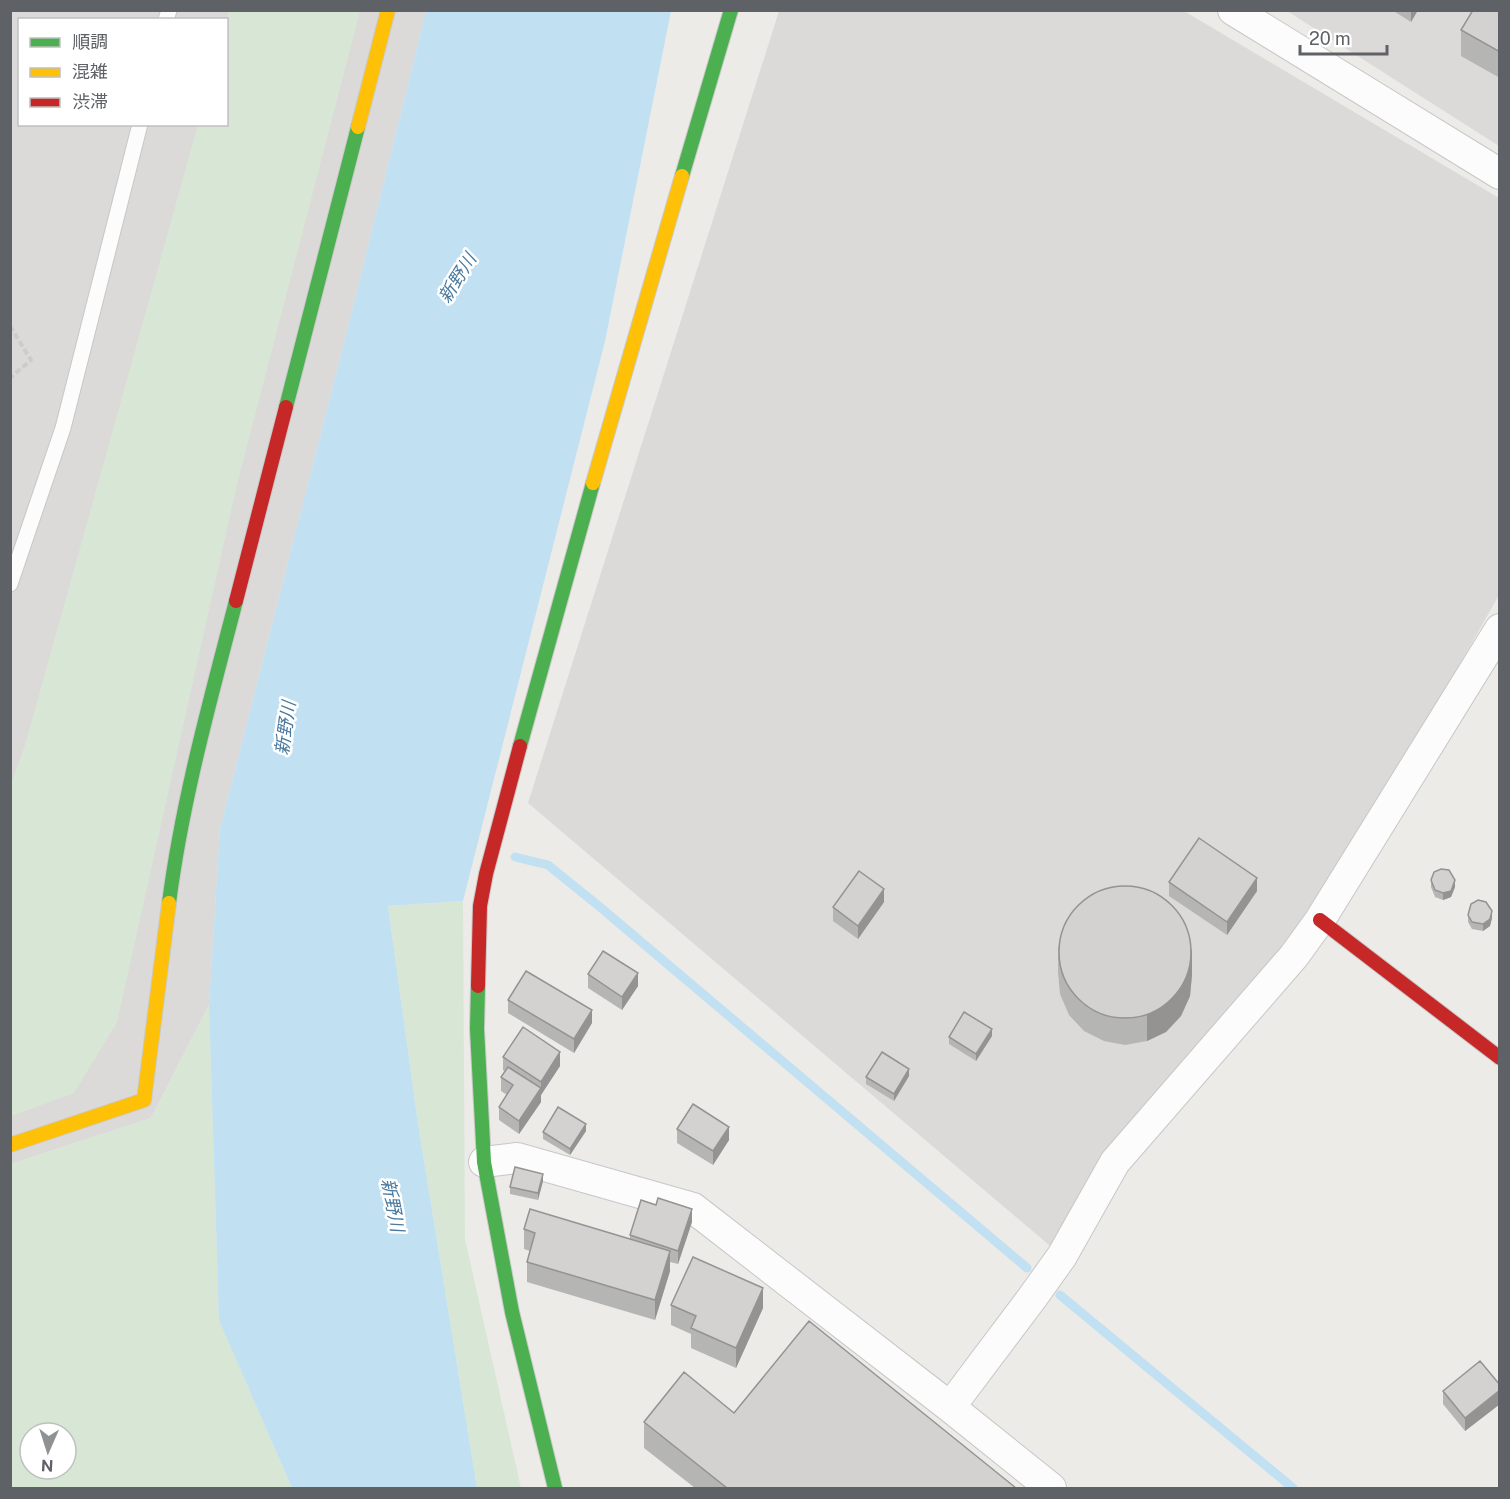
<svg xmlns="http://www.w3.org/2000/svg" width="1510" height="1499" font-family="'Public Sans','Noto Sans JP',sans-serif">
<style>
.industrial{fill:#dcdad8;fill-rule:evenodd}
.green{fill:#d8e7d5;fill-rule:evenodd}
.water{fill:#c1e0f2}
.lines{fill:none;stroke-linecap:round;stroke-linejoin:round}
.stream{stroke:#c1e0f2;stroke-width:9}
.lane-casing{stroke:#c7c7c7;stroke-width:17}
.street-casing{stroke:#c7c7c7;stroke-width:32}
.fast-casing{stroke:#c9c9c9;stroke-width:16}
.slow-casing{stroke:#c9c9c9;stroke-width:16}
.jam-casing{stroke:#c9c9c9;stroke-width:16}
.path{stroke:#cacdcb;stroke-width:4;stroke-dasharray:6 3;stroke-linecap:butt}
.lane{stroke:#fcfcfc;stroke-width:15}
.street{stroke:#fcfcfc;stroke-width:30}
.fast{stroke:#4caf50;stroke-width:14}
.slow{stroke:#ffc107;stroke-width:14}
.jam{stroke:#c62828;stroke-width:14}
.wall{fill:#b5b5b4}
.shaded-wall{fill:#949392}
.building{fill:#d3d2d1;stroke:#949392;stroke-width:1.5}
.labels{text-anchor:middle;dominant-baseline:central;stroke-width:5;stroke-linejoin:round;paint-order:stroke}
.water-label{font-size:18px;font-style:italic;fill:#49799e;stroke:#fff}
</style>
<rect width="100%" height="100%" fill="#ecebe8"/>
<path class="industrial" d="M10,11H426L353,307L220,829L209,1005L151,1118L11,1164ZM20,20H226V124H20Z
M779,11H1184L1499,198V595L1294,956L1136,1137L1062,1256L528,803Z
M1287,11H1499V146Z"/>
<path class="green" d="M229,11H360L237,484L117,1022L74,1093L11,1116V785L26,742L198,125L226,124V21Z
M463,901L465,1239L521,1488H477L418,1124L388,906Z
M209,1005L219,1319L292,1488H11L10,1164L151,1118ZM30,1433H66V1469H30Z"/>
<path class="water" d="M426,11H671L605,341L463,901L388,906L418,1124L477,1488H292L219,1320L209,1005L220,829L353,307Z"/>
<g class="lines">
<path class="stream" d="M515,857L548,865L600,907L1027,1268
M1060,1295L1293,1488"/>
<g class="lane-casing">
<path id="lane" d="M166,20L169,10
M10,584L63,428L140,124"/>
</g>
<g class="street-casing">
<path id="street" d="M1233,10L1500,174
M484,1162L517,1158L693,1208L950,1407L1051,1488
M950,1407L1032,1298L1062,1256L1115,1162L1294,956L1320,920L1500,629"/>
</g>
<g class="fast-casing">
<path id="fast" d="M682,176L731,10
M286,407L358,127
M520,746L593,483
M169,903C182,801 210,701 236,601
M478,986L477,1029L484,1162L512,1312L555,1488"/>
</g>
<g class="slow-casing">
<path id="slow" d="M358,127L388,10
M593,483L682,176
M10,1145L144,1100L169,903"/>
</g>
<g class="jam-casing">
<path id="jam" d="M236,601L286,407
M1320,920L1500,1058
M478,986L480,906L486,874L520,746"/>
</g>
<path class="path" d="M10,326L31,360L10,378"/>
<use href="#lane" class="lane"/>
<use href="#street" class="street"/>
<use href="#fast" class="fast"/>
<use href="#slow" class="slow"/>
<use href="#jam" class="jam"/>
</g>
<path class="wall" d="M1392,10H1418L1411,22Z
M1500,10V78L1461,56V30Z
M1431,880L1455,887L1451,897L1443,900L1435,897L1431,887Z
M1169,882L1257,891L1227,935L1169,896Z
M884,902L858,939L833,921V907Z
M1468,915L1492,918L1490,926L1483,931L1472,929L1468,922Z
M1058,946L1192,975L1190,996L1181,1016L1166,1032L1147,1041L1125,1045L1104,1041L1084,1031L1069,1015L1060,994L1058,972Z
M588,974L638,986L622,1010L588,988Z
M508,1000L592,1023L574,1053L508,1013Z
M992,1036L976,1061L949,1044V1037Z
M503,1057L560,1066L541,1095V1102L519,1134L499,1120V1107L507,1095L501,1091V1077L505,1072L503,1070Z
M909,1076L894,1101L866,1084V1077Z
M677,1129L729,1140L713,1165L677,1143Z
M586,1131L570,1155L543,1139V1132Z
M543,1181L538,1200L510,1194V1187Z
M692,1222L678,1264L670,1262V1271L655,1320L527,1282V1262L530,1251L524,1249V1229L630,1239V1235Z
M671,1305L763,1308L736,1368L691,1348V1334L671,1325Z
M1500,1385V1404L1465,1431L1443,1404V1391Z
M734,1413L1016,1488H695L644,1448V1422Z"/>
<path class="shaded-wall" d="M1411,10H1418L1411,22Z
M1257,878V891L1227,935V922Z
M1455,880V887L1451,897L1443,900V893Z
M884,889V902L858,939V926Z
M1492,911V918L1490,926L1483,931V924Z
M1192,949V975L1190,996L1181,1016L1166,1032L1147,1041V1015Z
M638,973V986L622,1010V997Z
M592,1010V1023L574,1053V1039Z
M992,1029V1036L976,1061V1054Z
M560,1052V1066L541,1095V1102L519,1134V1121L541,1088V1082Z
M909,1069V1076L894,1101V1094Z
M586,1124V1131L570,1155V1149Z
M729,1127V1140L713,1165V1151Z
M543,1174V1181L538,1200V1193Z
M692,1209V1222L678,1264V1251Z
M670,1251V1271L655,1320V1300Z
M763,1288V1308L736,1368V1348Z
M1500,1390V1404L1465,1431V1418Z"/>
<path class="building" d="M1473,10H1500V52L1461,30Z
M1199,838L1257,878L1227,922L1169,882Z
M1441,869L1449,870L1455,880L1451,891L1443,893L1435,890L1431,880L1434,872Z
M859,871L884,889L858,926L833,907Z
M1059 952a66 66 0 1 1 132 0a66 66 0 1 1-132 0Z
M1478,900L1486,902L1492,911L1490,919L1483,924L1472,922L1468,915L1471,904Z
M603,951L638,973L622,997L588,974Z
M526,971L592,1010L574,1039L508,1000Z
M964,1012L992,1029L976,1054L949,1037Z
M523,1027L560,1052L541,1082L503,1057Z
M882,1052L909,1069L894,1094L866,1077Z
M508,1067L541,1088L519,1121L499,1107L513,1085L501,1077Z
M693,1104L729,1127L713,1151L677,1129Z
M558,1107L586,1124L570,1149L543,1132Z
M515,1167L543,1174L538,1193L510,1187Z
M658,1198L692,1209L678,1251L630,1235L641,1200L656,1205Z
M530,1209L670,1251L655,1300L527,1262L535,1233L524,1229Z
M693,1257L763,1288L736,1348L691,1328L696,1316L671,1305Z
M809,1321L1016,1488H727L644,1422L684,1372L734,1413Z
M1480,1361L1500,1385V1390L1465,1418L1443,1391Z"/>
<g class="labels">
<g class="water-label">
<text transform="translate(457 278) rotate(-58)">新野川</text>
<text transform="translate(285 728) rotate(-82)">新野川</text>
<text transform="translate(393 1205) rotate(79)">新野川</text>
</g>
</g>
<rect width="1510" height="1499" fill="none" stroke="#5e6165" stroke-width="24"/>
<rect x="18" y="18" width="210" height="108" fill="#ffffff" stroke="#bfc0c1" stroke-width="1.5"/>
<rect x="30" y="38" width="30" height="9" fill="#4caf50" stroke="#bfc0c1" stroke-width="1.5"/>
<text x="72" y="48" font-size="18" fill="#5e6165">順調</text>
<rect x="30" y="68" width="30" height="9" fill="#ffc107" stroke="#bfc0c1" stroke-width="1.5"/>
<text x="72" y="78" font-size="18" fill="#5e6165">混雑</text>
<rect x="30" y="98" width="30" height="9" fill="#c62828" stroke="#bfc0c1" stroke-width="1.5"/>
<text x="72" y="108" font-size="18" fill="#5e6165">渋滞</text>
<g transform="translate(48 1451) rotate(183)"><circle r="28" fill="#ffffff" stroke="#bfc0c1" stroke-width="1.5"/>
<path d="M0-4.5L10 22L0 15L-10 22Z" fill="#909193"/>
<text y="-9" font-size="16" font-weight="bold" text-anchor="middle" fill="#5e6165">N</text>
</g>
<path d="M1300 45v9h87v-9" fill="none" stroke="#5e6165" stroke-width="3"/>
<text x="1309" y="45" font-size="18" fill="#5e6165" stroke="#ffffff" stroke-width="4.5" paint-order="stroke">20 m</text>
</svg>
